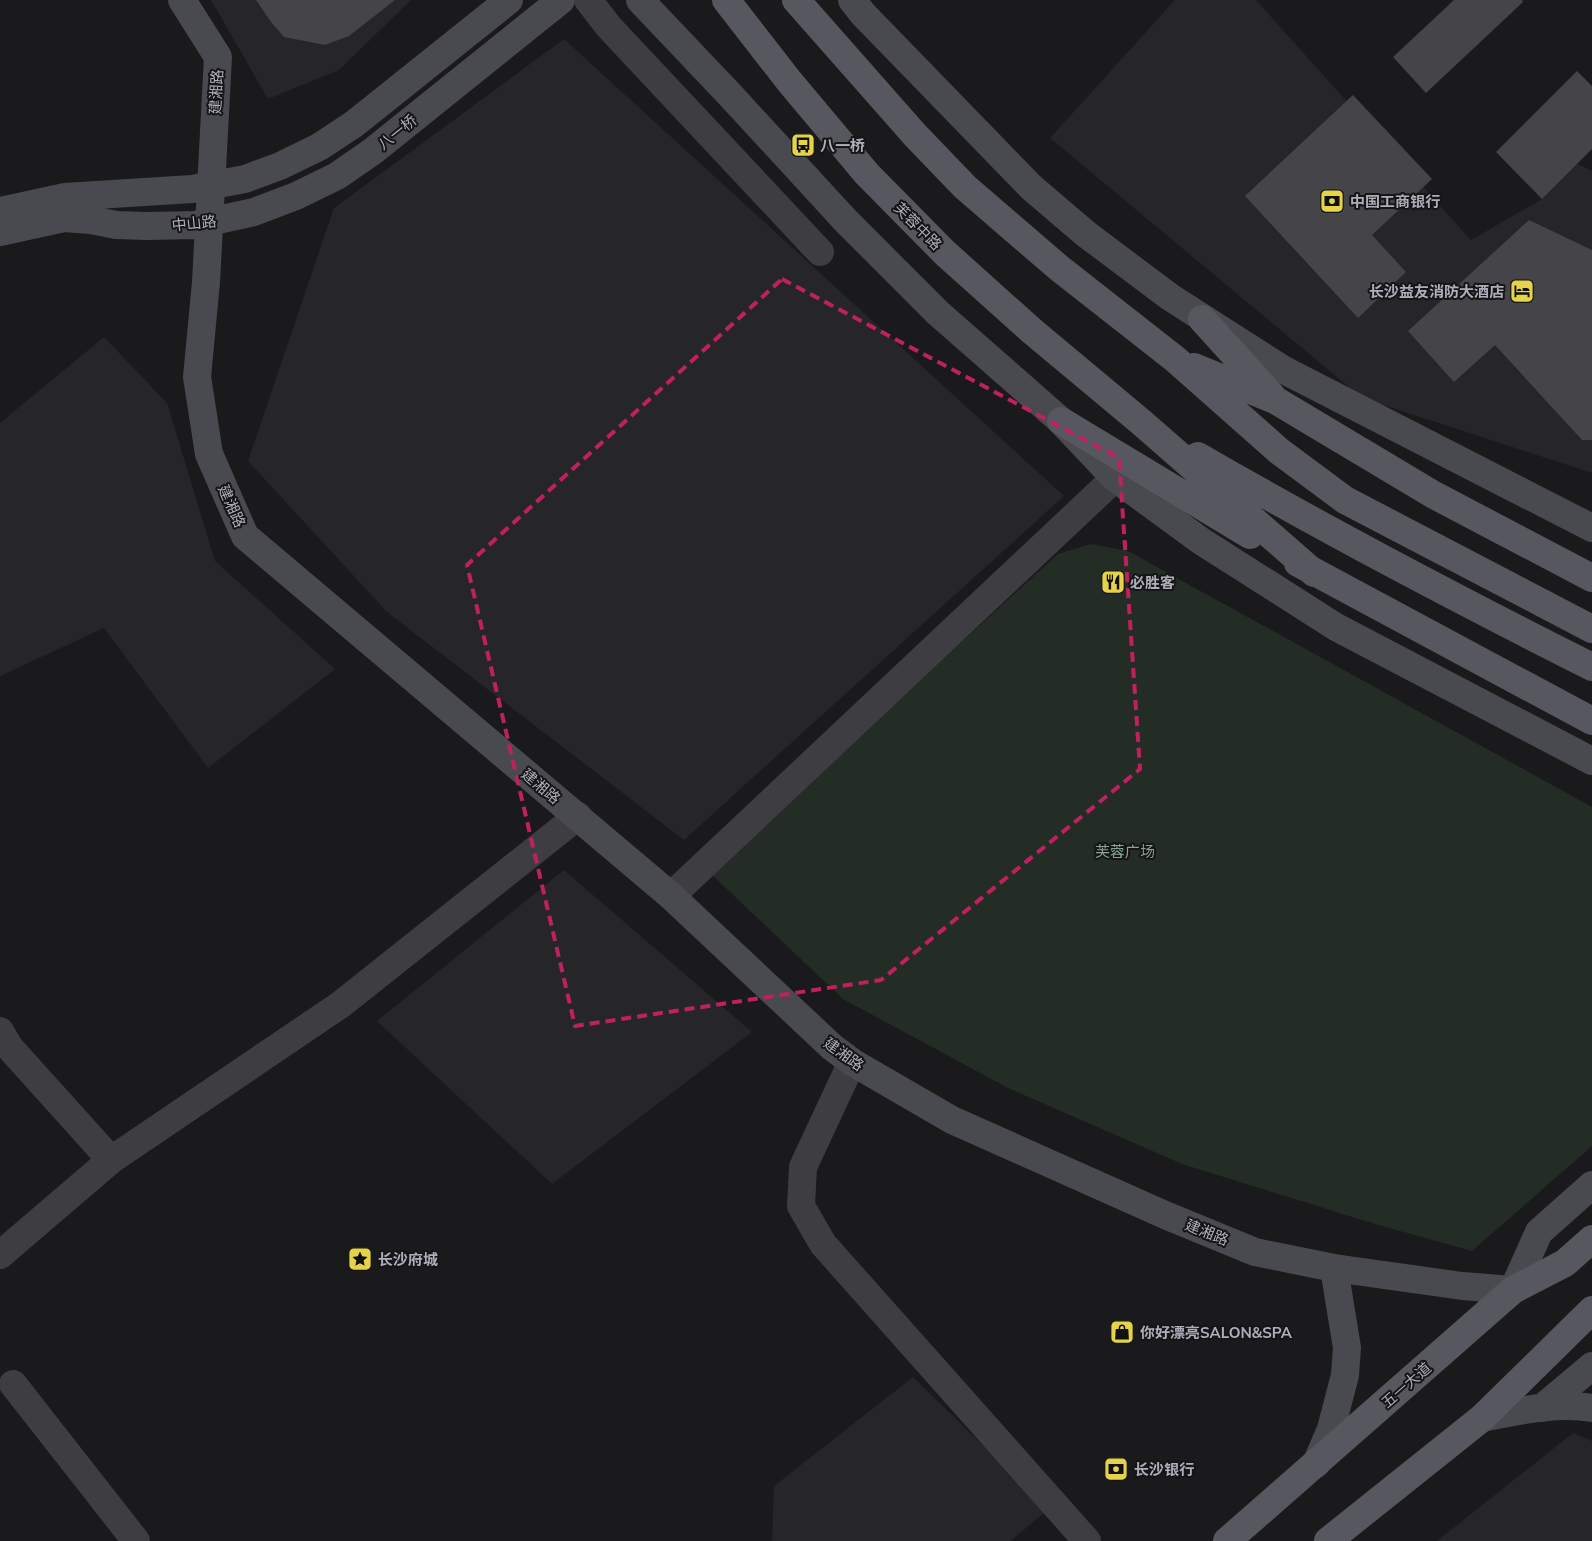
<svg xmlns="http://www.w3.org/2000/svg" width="1592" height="1541" font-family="Mulish,'Noto Sans SC',sans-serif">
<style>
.built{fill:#262629}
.green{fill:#242c26}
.building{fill:#444449}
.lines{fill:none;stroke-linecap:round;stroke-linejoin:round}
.street{stroke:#3d3d42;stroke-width:28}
.secondary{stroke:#494950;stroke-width:28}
.primary{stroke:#57575f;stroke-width:28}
.marked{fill:none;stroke:#c12060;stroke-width:4;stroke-dasharray:10 6;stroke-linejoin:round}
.labels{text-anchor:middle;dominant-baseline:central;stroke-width:4;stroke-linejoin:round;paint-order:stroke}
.street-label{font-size:15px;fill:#adaeba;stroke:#151517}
.poi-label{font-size:15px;font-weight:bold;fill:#adaeba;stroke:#151517;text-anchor:start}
.park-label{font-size:15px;fill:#86a48e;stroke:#151517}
</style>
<rect width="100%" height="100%" fill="#1a1a1c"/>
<path class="built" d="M211,0H411L339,70L268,99Z
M1175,0H1256L1471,240L1542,199L1577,164L1592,171V473L1362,398L1050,138Z
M564,39L1064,496L684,840L387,612L248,461L334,208Z
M104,337L167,403L215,561L335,669L208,768L104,628L0,676V423Z
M564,870L752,1032L552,1184L377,1021Z
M913,1377L1048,1509L1011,1541H772L774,1486Z
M1573,1433L1592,1441V1541H1437Z"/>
<path class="green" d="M1091,544L1128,551L1592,807V1146L1472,1251L1375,1224L1182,1164L1008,1088L843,999L709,872L1058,554Z"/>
<path class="building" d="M256,0H395L349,36L325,45L284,37L271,22Z
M1454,0H1522L1523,2L1426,93L1393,57Z
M1577,71L1592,86V149L1542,199L1496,152Z
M1353,95L1432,179L1372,235L1406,272L1358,318L1245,196Z
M1529,220L1592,250V440H1582L1495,345L1454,382L1408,331Z"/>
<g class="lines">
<path class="street" d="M588,0L609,27L820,252
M671,896L1115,478
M0,1031L10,1048L111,1160
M852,1062L803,1167L801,1206L823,1244L1087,1541
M0,1255L111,1160L340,1005L578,816
M13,1384L136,1541"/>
<path class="secondary" d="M182,0L218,57L206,282L197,377L209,454L245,536L671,896L832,1047L852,1062L952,1120L1165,1215L1255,1252L1334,1268
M640,0L731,96L846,221L938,313L1061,421L1115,478L1201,541L1336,627L1592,761
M852,0L863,14L1031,187L1086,234L1170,297L1284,370L1592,528
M0,211L65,197L192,189L245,179L280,166L319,147L354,124L509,0
M0,232L64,218L91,220L116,225L147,226L195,225L254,212L296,196L337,176L373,151L561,0
M1542,1408L1592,1366
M1482,1418C1519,1411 1555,1402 1592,1408
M1316,1464L1331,1429L1345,1375L1347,1348L1334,1268L1462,1286L1513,1290L1539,1232L1592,1185"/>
<path class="primary" d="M726,0L789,81L867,174L945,253L1032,331L1141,422L1314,573
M796,0L915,135L965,187L1059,268L1175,359L1279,451L1345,500L1592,629
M1202,319L1271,395
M1194,367L1275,400L1434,495L1592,578
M1061,421L1250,535
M1198,456C1327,531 1459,600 1592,667
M1298,563L1592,721
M1227,1541L1513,1290L1565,1263L1592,1239
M1328,1541L1482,1418L1592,1310"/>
</g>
<path class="marked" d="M782,279L1119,458L1140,769L881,980L575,1026L467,565Z"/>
<defs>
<g id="bus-square" transform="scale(1.25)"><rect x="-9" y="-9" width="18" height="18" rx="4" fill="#e5d349" stroke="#151517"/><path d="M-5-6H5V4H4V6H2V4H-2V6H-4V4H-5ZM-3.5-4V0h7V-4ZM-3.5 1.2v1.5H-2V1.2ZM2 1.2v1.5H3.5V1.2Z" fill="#111"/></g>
<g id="bank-square" transform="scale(1.25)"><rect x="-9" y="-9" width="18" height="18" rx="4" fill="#e5d349" stroke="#151517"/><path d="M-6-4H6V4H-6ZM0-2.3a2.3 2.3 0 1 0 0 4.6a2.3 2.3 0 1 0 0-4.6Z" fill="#111"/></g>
<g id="hotel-square" transform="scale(1.25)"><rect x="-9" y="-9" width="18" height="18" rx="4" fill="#e5d349" stroke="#151517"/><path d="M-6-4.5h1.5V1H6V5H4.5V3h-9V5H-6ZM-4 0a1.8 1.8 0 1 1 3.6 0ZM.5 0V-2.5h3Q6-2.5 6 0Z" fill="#111"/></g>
<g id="restaurant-square" transform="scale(1.25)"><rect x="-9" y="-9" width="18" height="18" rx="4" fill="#e5d349" stroke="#151517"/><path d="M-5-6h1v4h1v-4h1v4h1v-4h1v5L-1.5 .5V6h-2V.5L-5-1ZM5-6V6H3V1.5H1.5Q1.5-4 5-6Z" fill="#111"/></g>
<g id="sight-square" transform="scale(1.25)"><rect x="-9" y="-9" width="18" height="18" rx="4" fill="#e5d349" stroke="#151517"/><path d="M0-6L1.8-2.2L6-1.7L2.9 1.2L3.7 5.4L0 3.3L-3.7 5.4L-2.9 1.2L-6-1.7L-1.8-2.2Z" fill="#111"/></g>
<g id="shop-square" transform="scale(1.25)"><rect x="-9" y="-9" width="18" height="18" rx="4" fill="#e5d349" stroke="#151517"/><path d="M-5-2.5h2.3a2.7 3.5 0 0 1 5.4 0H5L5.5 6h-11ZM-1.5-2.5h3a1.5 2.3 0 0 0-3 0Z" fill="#111"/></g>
</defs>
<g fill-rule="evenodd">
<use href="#bus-square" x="803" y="145"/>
<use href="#bank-square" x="1332" y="201"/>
<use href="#hotel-square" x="1522" y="291"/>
<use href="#restaurant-square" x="1113" y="582"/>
<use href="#sight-square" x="360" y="1259"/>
<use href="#shop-square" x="1122" y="1332"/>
<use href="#bank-square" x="1116" y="1469"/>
</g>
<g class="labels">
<g class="street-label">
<text transform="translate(216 92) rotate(-87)">建湘路</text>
<text transform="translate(397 132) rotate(-39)">八一桥</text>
<text transform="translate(194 223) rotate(-6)">中山路</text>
<text transform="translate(918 226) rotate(45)">芙蓉中路</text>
<text transform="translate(232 506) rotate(66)">建湘路</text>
<text transform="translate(541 786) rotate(40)">建湘路</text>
<text transform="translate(844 1054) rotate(36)">建湘路</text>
<text transform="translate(1207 1232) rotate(22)">建湘路</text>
<text transform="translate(1406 1385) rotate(-41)">五一大道</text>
</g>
<g class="poi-label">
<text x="820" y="145">八一桥</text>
<text x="1350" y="201">中国工商银行</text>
<text x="1504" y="291" text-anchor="end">长沙益友消防大酒店</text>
<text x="1130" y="582">必胜客</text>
<text x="378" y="1259">长沙府城</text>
<text x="1140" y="1332">你好漂亮SALON&amp;SPA</text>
<text x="1134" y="1469">长沙银行</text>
</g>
<g class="park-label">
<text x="1125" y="851">芙蓉广场</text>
</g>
</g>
</svg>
